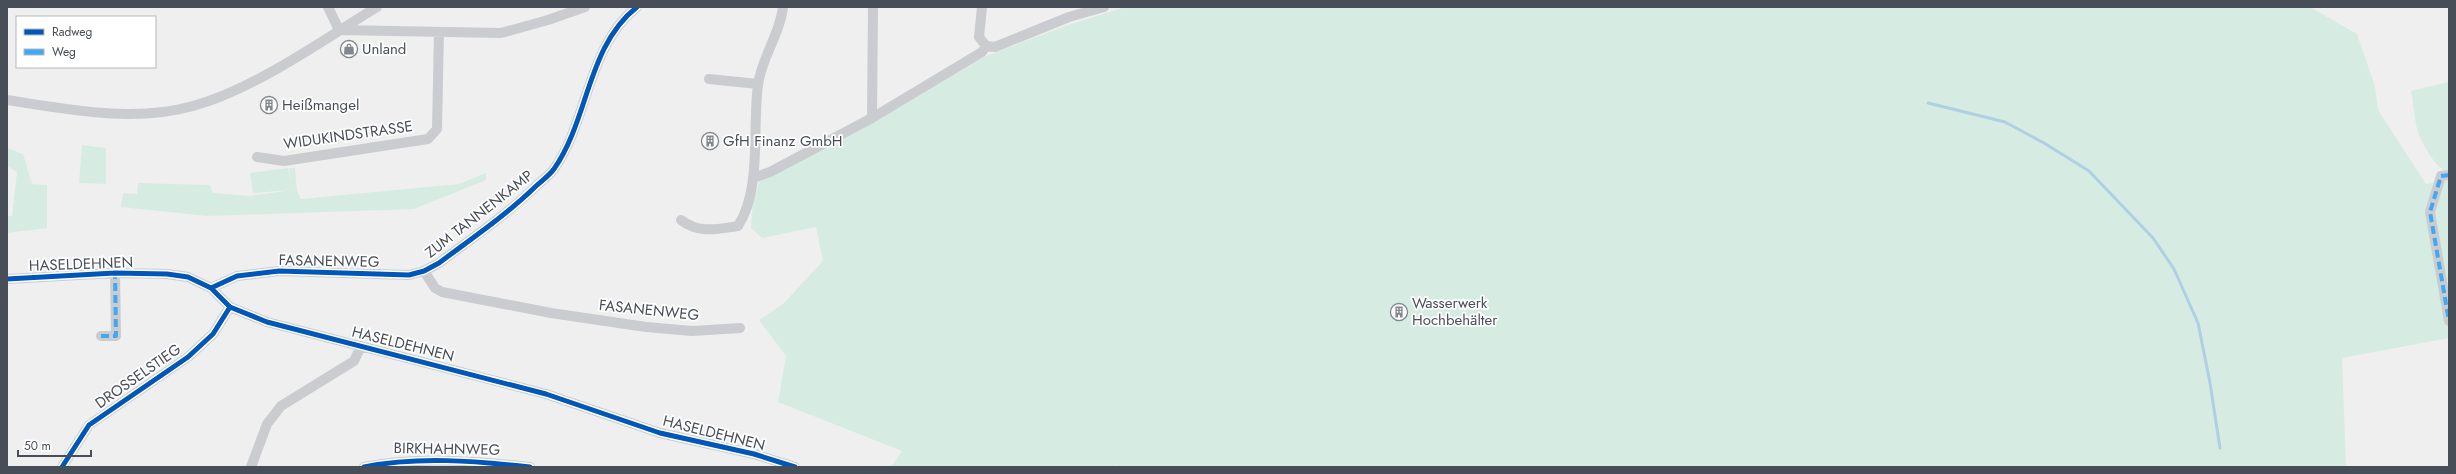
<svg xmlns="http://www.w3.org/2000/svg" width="2456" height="474" font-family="Jost,sans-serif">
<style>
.green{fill:#d6ece2}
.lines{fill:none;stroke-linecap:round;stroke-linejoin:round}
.stream{stroke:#afd0e4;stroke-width:3}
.minor{stroke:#cbcccf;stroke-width:10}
.quiet{stroke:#3fa9f5;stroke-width:4;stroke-dasharray:8 4;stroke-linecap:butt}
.cycleway-casing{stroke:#fff;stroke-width:8}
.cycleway{stroke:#0057b8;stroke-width:5}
.labels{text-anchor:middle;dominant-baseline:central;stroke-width:3.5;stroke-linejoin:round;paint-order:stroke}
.poi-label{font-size:15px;fill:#484e58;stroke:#fff;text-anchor:start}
.street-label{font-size:15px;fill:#484e58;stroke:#fff}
</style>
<rect width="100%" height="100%" fill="#efefef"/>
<path class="green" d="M1125,7H2310L2357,34L2375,86L2378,110L2426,184L2449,180V338L2342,358L2346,467H1119L1115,465L1113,467H891L902,451L778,402L786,356L759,320L783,304L823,261L816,227L762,238L751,228L753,201L760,180L871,124L984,57L1065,26Z
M2449,82V172C2437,170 2425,148 2420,137C2414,124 2414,105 2411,91Z
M82,145L106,148V184L79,183Z
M7,148L23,154L32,184L47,185V228L7,233V216H12L17,172L7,166Z
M288,168L291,182L289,168H295L297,191L301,199L459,184L486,173V180L414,209L207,216L121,207L123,193L137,194L138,183L210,185L213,193L250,196L292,190L253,193L250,173Z"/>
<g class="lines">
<path class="stream" d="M1928,103L2005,122L2044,143L2089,171L2153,238L2174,269L2198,323L2210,383L2220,448"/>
<path class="minor" d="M328,7L339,30L501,33L548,20L585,7
M982,7L979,37L986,46L995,47L1069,17L1104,7
M709,79L758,84
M7,100C67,109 133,123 193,106C253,90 323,40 377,7
M872,118L873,7
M257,157L284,161L428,139L437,129L439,32
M2449,175L2441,176L2430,212L2449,321
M753,178L770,172L872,118L982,52L986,46
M681,220C699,234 717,229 738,226C762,189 752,129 758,85C761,59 780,34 783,7
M424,271L435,288L442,292L551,313L646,327L692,331L740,328
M7,279L115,273L167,274L188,277L211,288L230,307L267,322L546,394L660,433L754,454L795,467
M211,288L237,276L279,271L409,275L424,271L439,263C471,239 505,216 534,188C540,182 549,176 554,169C589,119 587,46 637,7
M101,336H116L115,273
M62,467L89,425L188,357L213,334L230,307
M251,467L267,424L281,406L354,361L361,346
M364,467C418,456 475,461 530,467"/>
<path class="quiet" d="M2449,175L2441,176L2430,212L2449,321
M101,336H116L115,273"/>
<g class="cycleway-casing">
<path id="cycleway" d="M7,279L115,273L167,274L188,277L211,288L230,307L267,322L546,394L660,433L754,454L795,467
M211,288L237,276L279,271L409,275L424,271L439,263C471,239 505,216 534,188C540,182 549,176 554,169C589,119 587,46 637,7
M62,467L89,425L188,357L213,334L230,307
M364,467C418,456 475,461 530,467"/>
</g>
<use href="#cycleway" class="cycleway"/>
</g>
<defs>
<g id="shop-ring" transform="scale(0.9)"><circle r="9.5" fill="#fff" stroke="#82868d" stroke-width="1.5"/><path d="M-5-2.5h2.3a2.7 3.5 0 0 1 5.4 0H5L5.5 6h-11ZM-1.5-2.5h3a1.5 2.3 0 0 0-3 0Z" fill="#82868d"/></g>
<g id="building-ring" transform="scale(0.9)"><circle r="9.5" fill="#fff" stroke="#82868d" stroke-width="1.5"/><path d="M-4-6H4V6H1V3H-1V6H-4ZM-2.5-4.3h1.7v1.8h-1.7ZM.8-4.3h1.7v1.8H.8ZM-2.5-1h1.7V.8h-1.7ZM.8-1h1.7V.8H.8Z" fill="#82868d"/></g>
</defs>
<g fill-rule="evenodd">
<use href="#shop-ring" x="349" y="49"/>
<use href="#building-ring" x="269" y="105"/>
<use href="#building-ring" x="710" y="141"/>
<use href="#building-ring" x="1399" y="312"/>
</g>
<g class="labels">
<g class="poi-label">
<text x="362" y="49">Unland</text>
<text x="282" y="105">Heißmangel</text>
<text x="723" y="141">GfH Finanz GmbH</text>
<text x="1412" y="303">Wasserwerk<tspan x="1412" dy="17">Hochbehälter</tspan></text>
</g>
<g class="street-label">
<text transform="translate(348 135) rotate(-8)">WIDUKINDSTRASSE</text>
<text transform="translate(479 214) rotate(-38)">ZUM TANNENKAMP</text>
<text transform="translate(329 261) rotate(1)">FASANENWEG</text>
<text transform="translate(81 264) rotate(-2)">HASELDEHNEN</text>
<text transform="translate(649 310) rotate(6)">FASANENWEG</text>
<text transform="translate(403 344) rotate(14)">HASELDEHNEN</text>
<text transform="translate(138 376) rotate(-35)">DROSSELSTIEG</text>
<text transform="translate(714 433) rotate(14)">HASELDEHNEN</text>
<text transform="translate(447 449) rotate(1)">BIRKHAHNWEG</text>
</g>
</g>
<rect width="2456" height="474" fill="none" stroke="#484e58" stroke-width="16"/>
<rect x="16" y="16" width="140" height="52" fill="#ffffff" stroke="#b6b8bc"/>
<rect x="24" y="29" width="20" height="6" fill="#0057b8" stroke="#b6b8bc"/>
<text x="52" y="36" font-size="12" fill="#484e58">Radweg</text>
<rect x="24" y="49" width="20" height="6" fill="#3fa9f5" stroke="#b6b8bc"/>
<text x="52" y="56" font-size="12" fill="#484e58">Weg</text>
<path d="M18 450v6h73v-6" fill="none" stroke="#484e58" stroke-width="2"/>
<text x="24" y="450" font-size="12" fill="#484e58" stroke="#ffffff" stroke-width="3" paint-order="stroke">50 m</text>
</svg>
